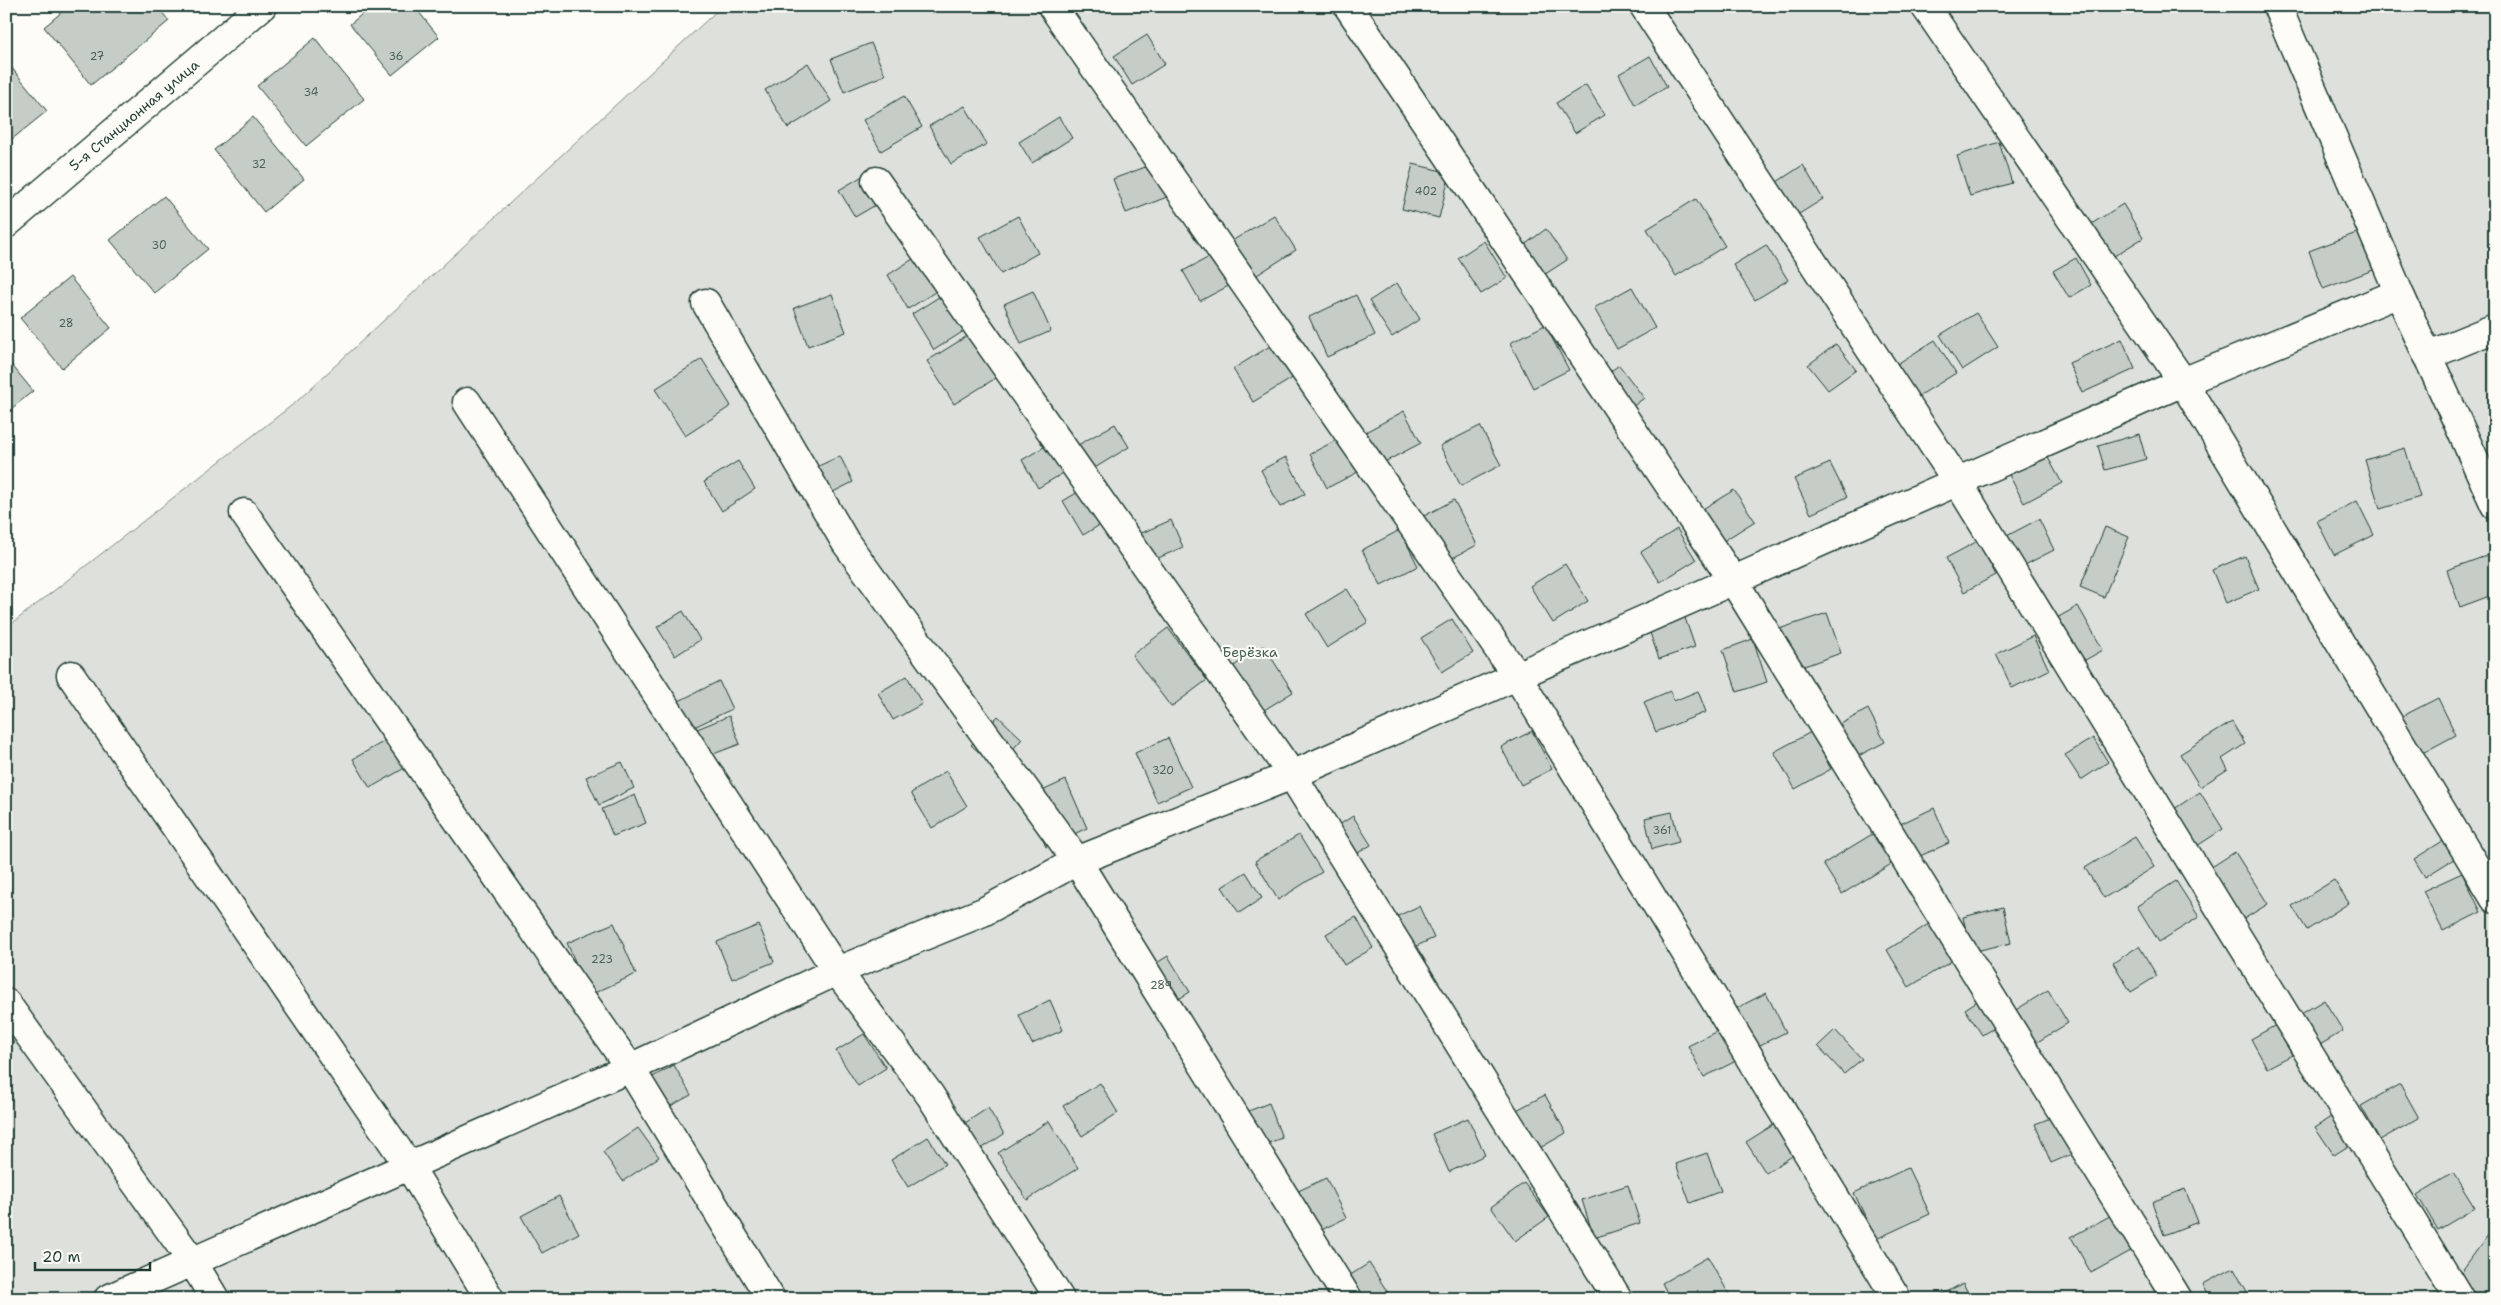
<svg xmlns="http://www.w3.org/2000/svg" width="2501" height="1305" font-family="'Shantell Sans',sans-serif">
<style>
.green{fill:#dde0db;stroke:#7e8e88}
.building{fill:#c6cdc7;stroke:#1f3d34}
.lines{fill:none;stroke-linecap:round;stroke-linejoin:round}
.minor-casing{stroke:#1f3d34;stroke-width:31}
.minor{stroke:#fdfcf7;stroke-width:28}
.labels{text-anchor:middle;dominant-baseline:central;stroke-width:4.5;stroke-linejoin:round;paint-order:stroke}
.number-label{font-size:11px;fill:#496159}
.street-label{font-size:14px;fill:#1f3d34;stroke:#fdfcf7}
.park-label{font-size:14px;fill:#455e55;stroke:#fdfcf7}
</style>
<rect width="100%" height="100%" fill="#fdfcf7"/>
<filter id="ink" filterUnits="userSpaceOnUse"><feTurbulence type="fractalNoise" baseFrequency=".02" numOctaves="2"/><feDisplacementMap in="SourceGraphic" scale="10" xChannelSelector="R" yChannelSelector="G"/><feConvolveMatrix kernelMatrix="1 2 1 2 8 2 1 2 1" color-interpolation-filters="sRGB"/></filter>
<g filter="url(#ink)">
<path class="green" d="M722,6H2495V1299H6V628L296,402Z"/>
<path class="building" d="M69,6H157L169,21L91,85L44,27Z
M372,6H414L439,37L392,75L350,24Z
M1147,35L1165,64L1132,85L1114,56Z
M315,38L364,99L306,146L257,86Z
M871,43L885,75L844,92L831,59Z
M1650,56L1667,87L1635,105L1619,74Z
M6,61L47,111L6,144Z
M808,63L831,101L788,128L765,90Z
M1586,85L1605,115L1575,133L1556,103Z
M904,96L922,127L881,151L863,120Z
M965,106L987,144L951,164L929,126Z
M253,117L304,179L264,212L214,150Z
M1059,117L1072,138L1032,163L1019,142Z
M1999,142L2012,183L1970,196L1957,156Z
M1159,162L1172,195L1126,213L1113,179Z
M1413,164L1450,173L1439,218L1402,209Z
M1803,165L1823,199L1783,224L1763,191Z
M876,168L891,196L855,217L839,190Z
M164,196L208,249L154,293L110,240Z
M1696,199L1725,246L1676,276L1647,229Z
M2123,204L2143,238L2106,261L2085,228Z
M1274,215L1296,250L1254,277L1232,241Z
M1018,216L1038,253L1001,274L980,237Z
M1546,229L1567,260L1536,280L1516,251Z
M2359,232L2373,270L2323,289L2309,251Z
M1484,241L1507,278L1481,294L1458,258Z
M1766,245L1788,280L1755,300L1733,265Z
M930,248L951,282L908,309L888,275Z
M1217,253L1234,283L1200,301L1183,271Z
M2076,258L2091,285L2069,298L2053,271Z
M70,277L111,328L62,368L20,318Z
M1397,283L1420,319L1392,337L1369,301Z
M1632,287L1655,328L1617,349L1594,308Z
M953,288L975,324L934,350L912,314Z
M1033,291L1051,331L1021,344L1004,304Z
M832,294L846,332L808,346L794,308Z
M1356,295L1375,335L1327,357L1309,317Z
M1976,313L1998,347L1962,370L1940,335Z
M1545,325L1569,370L1533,388L1510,343Z
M977,330L1004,373L954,404L927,361Z
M2122,339L2135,369L2082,393L2069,363Z
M1935,340L1956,373L1914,399L1894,366Z
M1275,343L1296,376L1253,402L1233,369Z
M1836,344L1856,370L1828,390L1808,365Z
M6,358L33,391L6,413Z
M702,359L731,406L685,436L655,389Z
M1619,365L1644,398L1620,416L1595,383Z
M1404,411L1421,443L1377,466L1360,435Z
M1115,424L1129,447L1093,469L1078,445Z
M1480,426L1501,465L1461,486L1440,446Z
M2139,434L2146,459L2105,470L2098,446Z
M1342,437L1360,471L1327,488L1310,454Z
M1049,444L1065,472L1038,488L1022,460Z
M2405,448L2420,497L2380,509L2365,460Z
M2046,454L2062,483L2024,503L2008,473Z
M840,456L853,482L823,497L810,470Z
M1286,457L1305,494L1280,507L1261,470Z
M738,461L755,489L722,511L704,482Z
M1830,463L1847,497L1811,514L1794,479Z
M1090,485L1110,519L1083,535L1063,501Z
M1734,490L1755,521L1717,545L1696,513Z
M1454,500L1477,545L1443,563L1420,518Z
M2357,501L2374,535L2334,555L2317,521Z
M2039,519L2054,550L2015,570L1999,540Z
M1171,520L1183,547L1147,563L1135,536Z
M2105,527L2129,537L2104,597L2080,587Z
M1677,529L1696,560L1660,582L1641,552Z
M1400,530L1418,566L1381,585L1362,550Z
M1978,541L1996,575L1964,592L1946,558Z
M2494,553L2495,594L2460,607L2447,570Z
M2245,556L2259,589L2226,603L2212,570Z
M1565,564L1588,601L1553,623L1530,586Z
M1347,589L1368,622L1327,648L1306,614Z
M2078,606L2103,650L2073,667L2048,623Z
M683,611L700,640L675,656L657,627Z
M1683,612L1695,647L1659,659L1647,624Z
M1827,613L1841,653L1793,670L1779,629Z
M1452,619L1473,653L1442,672L1421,638Z
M1168,628L1207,680L1171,707L1132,655Z
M2033,636L2049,670L2012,688L1996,654Z
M1753,639L1767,682L1737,692L1723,650Z
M1264,646L1293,692L1261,712L1232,667Z
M907,676L922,704L893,720L878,693Z
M719,681L732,709L692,728L679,701Z
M1670,691L1674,701L1698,691L1706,712L1656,732L1644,702Z
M2438,698L2456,735L2413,758L2393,721Z
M1868,709L1885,742L1847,762L1830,730Z
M729,716L740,744L708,756L697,729Z
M998,716L1022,739L996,768L971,745Z
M2232,722L2245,744L2222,759L2228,769L2200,787L2180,754Z
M1532,731L1552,769L1521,785L1501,747Z
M1811,732L1831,769L1795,789L1774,752Z
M392,737L408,766L370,788L353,759Z
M1168,738L1191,787L1157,802L1135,753Z
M2093,738L2108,762L2081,780L2065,755Z
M622,762L634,788L599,805L586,777Z
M946,771L967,806L932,828L911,793Z
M1066,780L1087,828L1046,847L1025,799Z
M2200,792L2223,829L2194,848L2171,811Z
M635,795L646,823L613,836L602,809Z
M1934,808L1949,843L1909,861L1894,827Z
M1672,812L1679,842L1652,849L1645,818Z
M1353,816L1371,845L1338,865L1320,837Z
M1874,833L1893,863L1842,894L1823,864Z
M1299,835L1322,872L1278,900L1255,861Z
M2135,837L2154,867L2104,898L2085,868Z
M2446,839L2457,857L2425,877L2414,859Z
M2235,852L2268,904L2242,920L2210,868Z
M1246,872L1262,898L1239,913L1222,887Z
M2462,873L2481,912L2443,931L2423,891Z
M2334,880L2349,903L2307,930L2292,906Z
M2176,881L2199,917L2159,942L2137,906Z
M1419,906L1434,938L1399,954L1385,922Z
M2003,907L2011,943L1971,952L1963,917Z
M1356,917L1373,948L1344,965L1326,934Z
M1932,922L1955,959L1909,987L1887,950Z
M614,923L636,974L590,995L567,943Z
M759,925L774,962L732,979L717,942Z
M2139,946L2157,976L2131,992L2113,963Z
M1168,956L1190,992L1155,1014L1132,978Z
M2048,990L2068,1023L2031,1046L2011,1013Z
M1766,993L1786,1032L1752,1049L1733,1010Z
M1988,994L2005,1021L1982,1035L1965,1009Z
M1050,1000L1063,1030L1032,1044L1019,1015Z
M2324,1000L2343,1031L2320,1045L2301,1014Z
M2276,1025L2292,1055L2267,1068L2251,1039Z
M1721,1029L1736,1061L1704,1077L1688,1046Z
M6,1030L14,1043L6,1047Z
M1835,1030L1862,1059L1844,1074L1818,1046Z
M864,1034L886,1068L858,1086L836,1051Z
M674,1065L691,1095L656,1114L640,1084Z
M1100,1083L1118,1113L1082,1136L1063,1106Z
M2400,1084L2419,1118L2380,1140L2361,1106Z
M1545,1095L1566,1133L1531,1153L1509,1114Z
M1269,1103L1282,1138L1246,1151L1233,1117Z
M988,1108L1004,1134L978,1151L962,1125Z
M2337,1113L2355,1142L2334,1155L2315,1127Z
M2053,1117L2079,1151L2051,1163L2035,1124Z
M1468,1118L1485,1155L1449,1172L1432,1134Z
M1049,1121L1078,1168L1027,1200L998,1153Z
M1778,1122L1797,1153L1766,1173L1746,1142Z
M638,1128L659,1157L623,1181L603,1152Z
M928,1137L945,1164L908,1187L891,1160Z
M1707,1153L1721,1191L1690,1203L1676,1164Z
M1908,1168L1930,1214L1876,1239L1854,1193Z
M2453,1173L2475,1208L2438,1230L2417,1195Z
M1326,1178L1346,1218L1313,1234L1294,1193Z
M1524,1183L1549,1217L1515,1241L1491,1207Z
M1628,1185L1640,1223L1594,1238L1582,1200Z
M2185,1189L2198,1222L2164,1235L2152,1202Z
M559,1196L579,1233L542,1253L521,1216Z
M2119,1211L2138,1247L2091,1273L2071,1237Z
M2494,1227L2495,1299H2475L2453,1283Z
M1708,1257L1730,1296L1726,1299H1670L1662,1283Z
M1369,1263L1390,1296L1386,1299H1350L1340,1282Z
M2234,1268L2251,1299H2211L2203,1284Z
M1963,1283L1971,1299H1934Z"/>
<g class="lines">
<g class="minor-casing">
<path id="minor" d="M1052,6L1517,676L1897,1299
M1348,6L1733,580L2178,1299
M1644,6L1957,481L2460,1299
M1925,6L2183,382L2495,899
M2277,6L2399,293L2495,505
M876,181L1292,775L1618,1299
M6,224L262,6
M706,303L846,543L1077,861L1348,1299
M2427,356L2495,328
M467,402L837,971L930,1095L1060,1299
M244,513L630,1068L771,1299
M71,675L409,1166L490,1299
M6,1003L192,1261L215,1299
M108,1299L630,1068L837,971L983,912L1077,861L1292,775L2183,382L2399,293"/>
</g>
<use href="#minor" class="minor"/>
</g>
</g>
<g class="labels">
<g class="number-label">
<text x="97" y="56">27</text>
<text x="396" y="56">36</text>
<text x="311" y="92">34</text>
<text x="259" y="164">32</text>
<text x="1426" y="191">402</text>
<text x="159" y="245">30</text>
<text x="66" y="323">28</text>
<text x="1163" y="770">320</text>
<text x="1662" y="830">361</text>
<text x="602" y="959">223</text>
<text x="1161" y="985">289</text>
</g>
<g class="street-label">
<text transform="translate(134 115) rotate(-40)">5-я Станционная улица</text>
</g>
<g class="park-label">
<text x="1250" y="652">Берёзка</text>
</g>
</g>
<rect width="2501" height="1305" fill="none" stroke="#fdfcf7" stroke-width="25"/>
<rect x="12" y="12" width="2476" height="1280" fill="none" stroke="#1f3d34" stroke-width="2" filter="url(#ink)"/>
<path d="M35 1262v8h115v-8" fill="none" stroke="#1f3d34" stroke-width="2.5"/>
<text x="42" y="1262" font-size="15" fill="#1f3d34" stroke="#fdfcf7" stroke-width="4" paint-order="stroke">20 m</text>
</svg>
